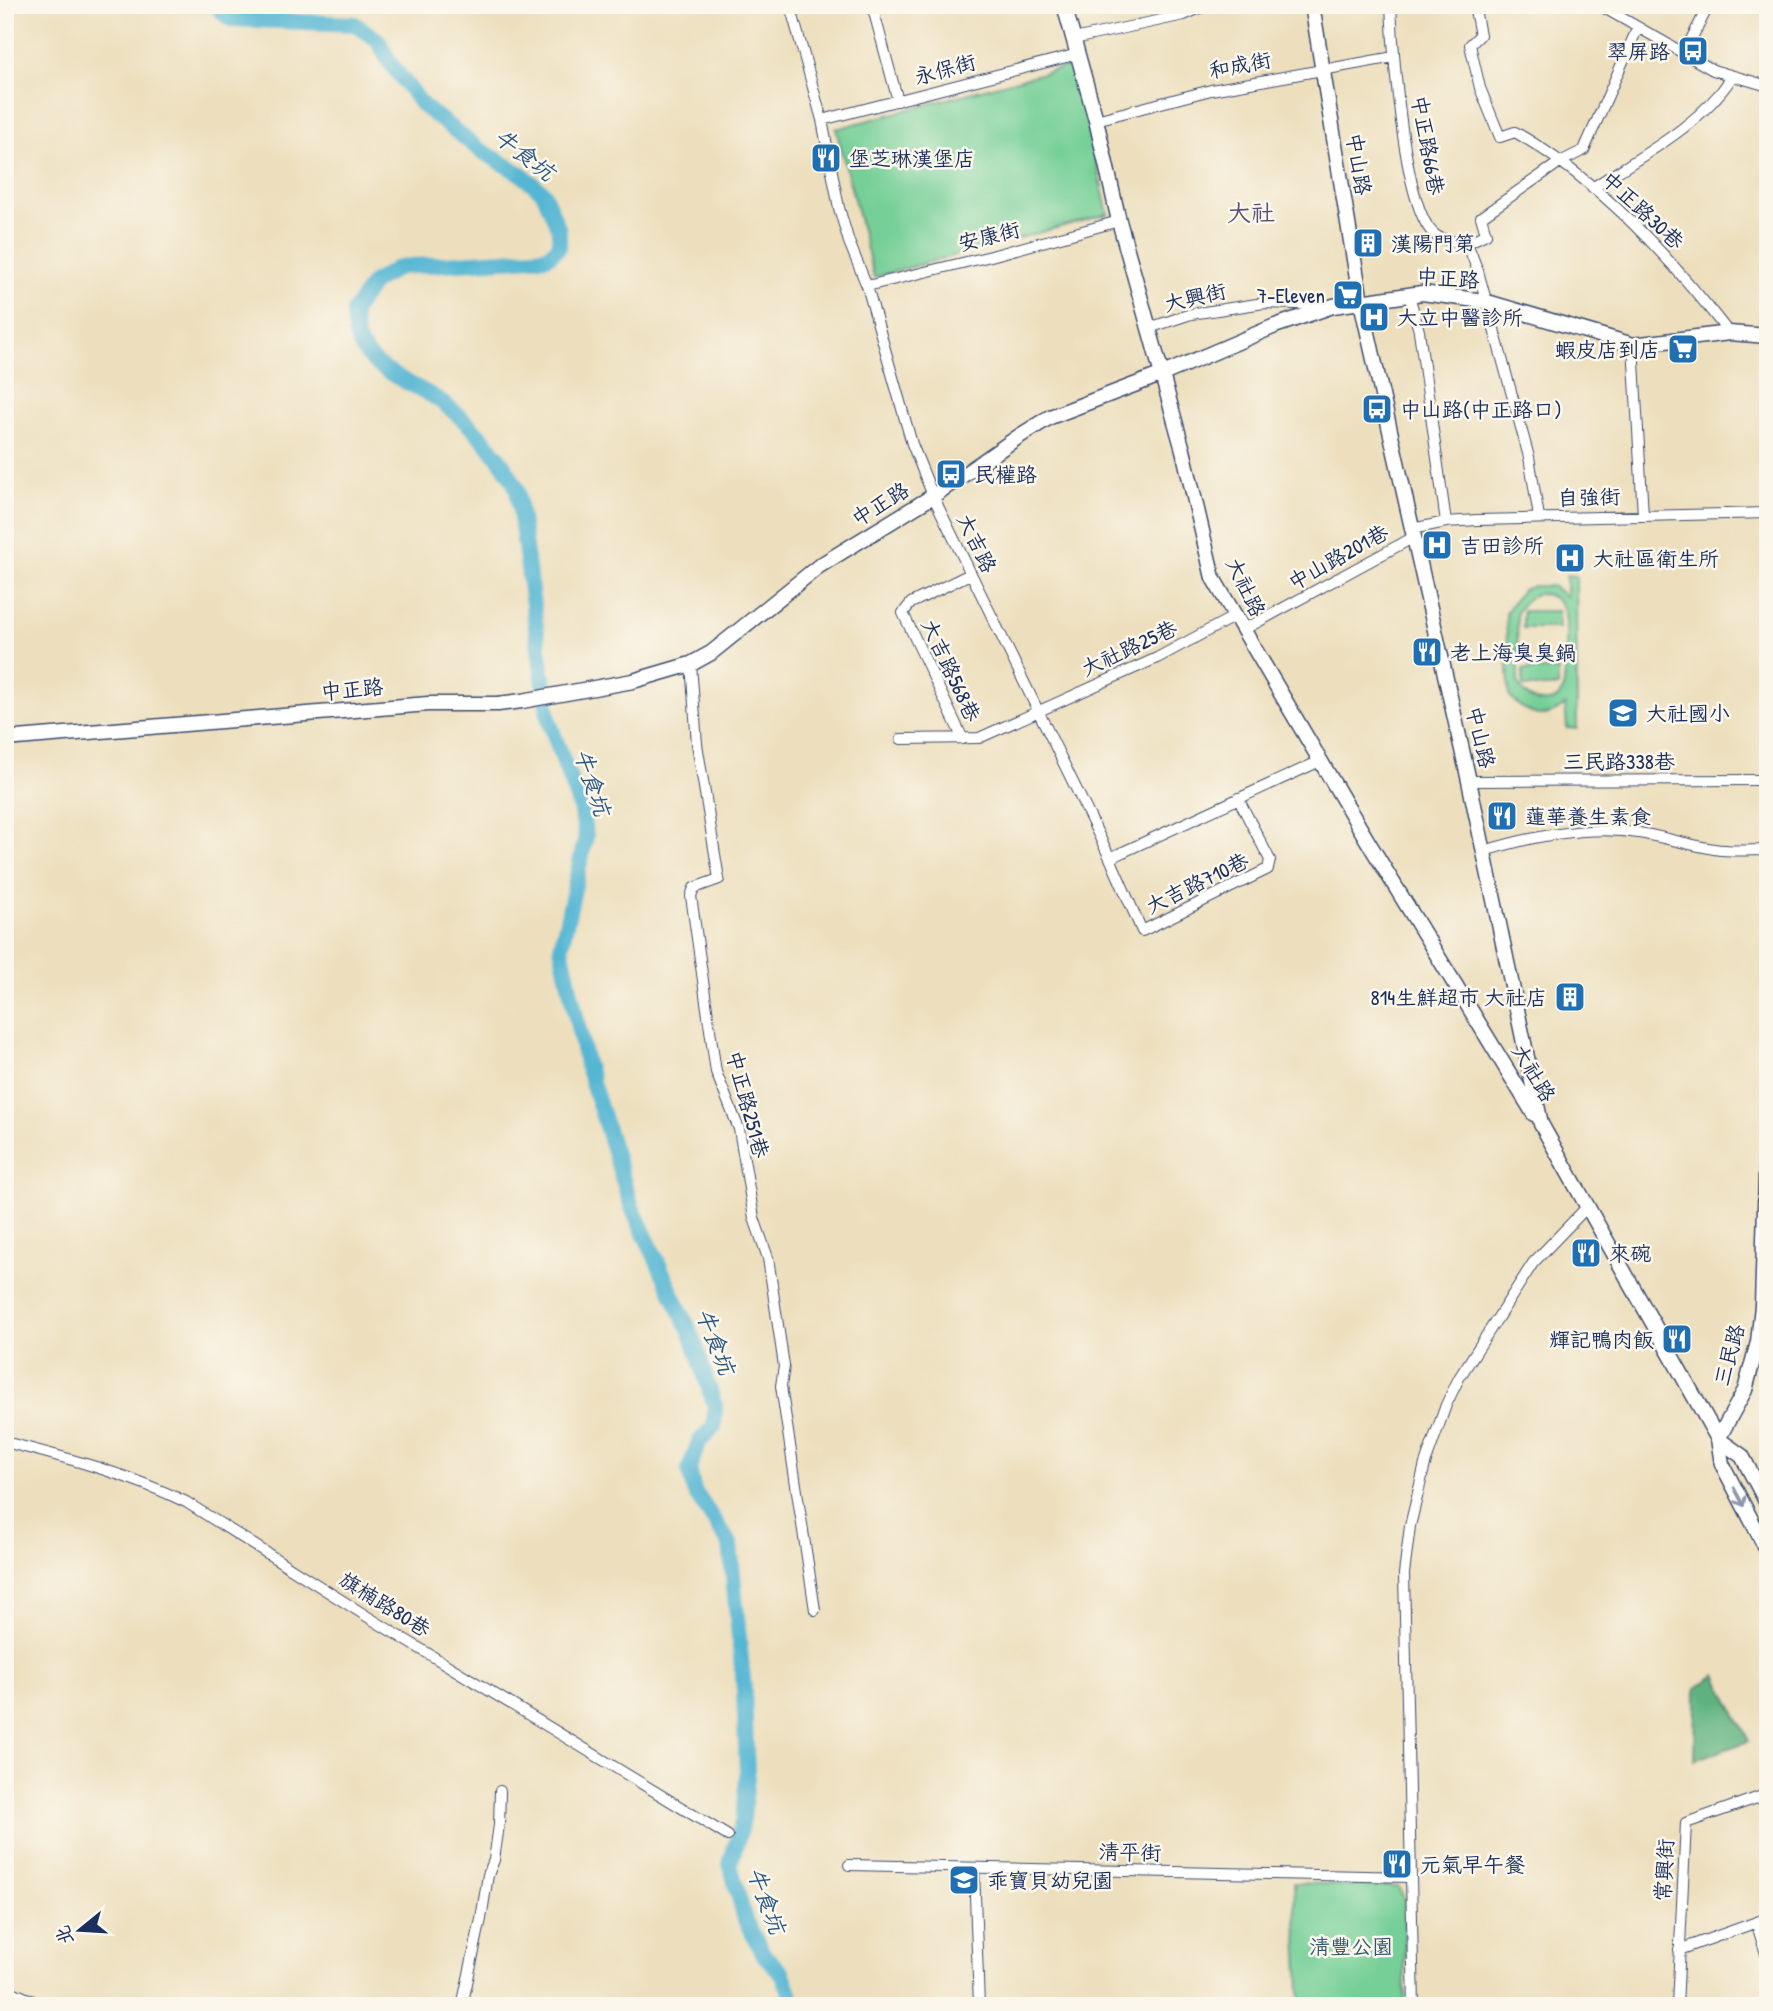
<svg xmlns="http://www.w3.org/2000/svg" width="1773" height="2011" font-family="'Patrick Hand','LXGW WenKai TC',sans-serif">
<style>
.green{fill:#74cf96;stroke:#487f7a;stroke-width:2;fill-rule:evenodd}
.forest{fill:#5fb27f;stroke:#3d706e;stroke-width:2}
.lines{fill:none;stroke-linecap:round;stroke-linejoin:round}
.river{stroke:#54b6d3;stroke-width:16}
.street-casing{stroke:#3a496c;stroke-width:12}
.secondary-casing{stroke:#3a496c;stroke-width:17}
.primary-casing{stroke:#3a496c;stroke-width:18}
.street{stroke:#fff;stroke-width:10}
.secondary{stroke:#fff;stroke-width:14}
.primary{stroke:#fff;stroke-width:16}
.oneway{stroke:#8d97ae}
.labels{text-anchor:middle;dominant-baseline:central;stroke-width:5;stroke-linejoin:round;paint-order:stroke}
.poi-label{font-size:21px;fill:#1b2f5e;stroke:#fbf7ec;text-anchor:start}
.street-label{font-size:21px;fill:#1b2f5e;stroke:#fbf7ec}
.park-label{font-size:21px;fill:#31576c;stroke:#fbf7ec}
.water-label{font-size:23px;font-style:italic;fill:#2c5881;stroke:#fbf7ec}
.quarter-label{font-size:24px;fill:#5b507a;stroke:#fbf7ec}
</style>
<rect width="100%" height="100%" fill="#fbf7ec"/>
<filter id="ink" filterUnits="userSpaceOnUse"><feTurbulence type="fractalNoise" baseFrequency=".0143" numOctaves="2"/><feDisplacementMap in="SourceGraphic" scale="14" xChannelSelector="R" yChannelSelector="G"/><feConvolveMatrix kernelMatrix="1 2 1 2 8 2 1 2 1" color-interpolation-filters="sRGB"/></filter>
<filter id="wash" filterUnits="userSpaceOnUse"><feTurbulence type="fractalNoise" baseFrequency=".00686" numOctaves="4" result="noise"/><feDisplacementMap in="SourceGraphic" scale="28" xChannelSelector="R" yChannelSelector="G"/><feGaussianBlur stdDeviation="1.57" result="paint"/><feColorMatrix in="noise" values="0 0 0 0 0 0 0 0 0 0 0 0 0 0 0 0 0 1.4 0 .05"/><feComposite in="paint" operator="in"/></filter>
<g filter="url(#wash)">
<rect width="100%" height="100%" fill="#eddfbd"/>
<path class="green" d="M1073,65L1108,214L874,277L836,129Z
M1566,575L1576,576L1577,729L1567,728L1565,705C1543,723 1527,715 1509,696L1506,612L1522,590L1534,586H1552L1566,596ZM1539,593C1550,594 1560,600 1564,611C1568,618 1566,684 1562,692C1550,712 1520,700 1518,680L1517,612L1525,601Z
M1523,611H1558V628H1523Z
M1523,670H1558V687H1523Z
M1294,1883L1398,1887L1404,1898L1405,2006H1301Z"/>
<path class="forest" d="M1716,1675L1749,1741L1695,1760L1696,1688Z"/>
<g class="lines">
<path class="river" d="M215,5L230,19L355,24L378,40L390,63L423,106L480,150L521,174L543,192L559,230V247L547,257L399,267L373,283L353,312C354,320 354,331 357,339C372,373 416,383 443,403C473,426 501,454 517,489L549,721L580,807L586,836L561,947L586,1063L631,1205L693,1338L715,1407L714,1426L699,1442L689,1469L694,1491L730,1544L744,1690L747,1775L743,1820L730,1864L745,1920L764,1955L783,1974L795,2006"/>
</g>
</g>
<g filter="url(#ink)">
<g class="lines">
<g class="street-casing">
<path id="street" d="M790,5L822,120L839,208L849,242L867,286L912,444L933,496L1110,858L1320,761
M872,5L898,101
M1391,5C1393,51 1403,201 1432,232C1440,241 1456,242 1467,243L1478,271L1529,457L1539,517
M1474,5L1480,35L1470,45L1480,88L1500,137L1515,132C1600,181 1670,257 1729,333
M1599,5L1713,70L1768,86
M1074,39L1184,15L1207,5
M1684,53L1709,5
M822,120L1078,54
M1096,120L1211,90L1394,57
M1592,188C1641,156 1700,126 1732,77
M1467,243L1486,234L1481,217L1560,162L1584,150L1638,27
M867,286L991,256L1119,221
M1409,295L1419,331L1446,522
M1149,328L1191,314L1264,303L1326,305
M1633,345L1643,515
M1412,529L1446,522L1477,520L1768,513
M1243,630L1414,537
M691,664L697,744L719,879L694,888L691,896L716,1072L739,1129L754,1218L768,1258L784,1366L781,1386L815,1610
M901,739L979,738L1157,658L1235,616
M963,739L903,613L911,603L970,574
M1469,781L1768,780
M1484,851C1533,836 1588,825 1639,833C1664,837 1689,845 1714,849C1731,852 1750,850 1768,850
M1110,858L1142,931L1268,869L1270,860L1238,798
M5,1442C68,1458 128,1474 186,1502L368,1617L728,1836
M849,1865L1410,1877
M974,1868L979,2006
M1756,1922L1768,1960
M1679,1950L1768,1918
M462,2006L481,1919L488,1875L494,1860L499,1825L500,1791
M1414,2006L1404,1574L1410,1526L1425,1464L1446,1405L1459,1378L1533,1263L1587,1207
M1677,2006L1686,1823L1768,1794"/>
</g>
<g class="secondary-casing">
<path id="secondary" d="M1064,5L1096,120L1119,221L1183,450L1213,578L1367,840L1534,1114
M1312,5L1361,302L1469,781L1541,1124L1718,1439L1722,1464L1768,1552
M5,739L428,704H498L522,701L633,681L691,664L711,653L819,566L933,496L1018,437L1050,417L1163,374L1275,326L1333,306L1422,293L1484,301L1633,345L1729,333L1768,336
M1718,1439L1745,1390L1758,1342L1762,1306L1768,1109
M1718,1439L1742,1456L1768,1505"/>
</g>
<g class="primary-casing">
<path id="primary" d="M5,1992L37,2006"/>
</g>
<use href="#street" class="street"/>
<use href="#secondary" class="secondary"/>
<use href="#primary" class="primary"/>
</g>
<defs><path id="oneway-shaft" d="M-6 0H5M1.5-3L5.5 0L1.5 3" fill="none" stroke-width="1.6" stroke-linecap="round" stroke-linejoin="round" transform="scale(1.75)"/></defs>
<use class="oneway" href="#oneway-shaft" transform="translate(1739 1497) rotate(62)"/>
</g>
<defs>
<g id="bus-square" transform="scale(1.575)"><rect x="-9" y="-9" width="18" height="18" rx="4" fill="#1f6fb2" stroke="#fbf7ec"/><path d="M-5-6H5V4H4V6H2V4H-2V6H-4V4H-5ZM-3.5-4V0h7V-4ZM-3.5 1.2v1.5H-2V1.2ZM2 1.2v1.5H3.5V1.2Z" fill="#fff"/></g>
<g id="restaurant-square" transform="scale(1.575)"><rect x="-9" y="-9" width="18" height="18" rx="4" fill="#1f6fb2" stroke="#fbf7ec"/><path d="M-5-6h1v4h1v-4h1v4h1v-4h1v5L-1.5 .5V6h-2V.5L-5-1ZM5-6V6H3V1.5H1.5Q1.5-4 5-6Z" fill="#fff"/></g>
<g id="building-square" transform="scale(1.575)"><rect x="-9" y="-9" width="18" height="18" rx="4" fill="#1f6fb2" stroke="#fbf7ec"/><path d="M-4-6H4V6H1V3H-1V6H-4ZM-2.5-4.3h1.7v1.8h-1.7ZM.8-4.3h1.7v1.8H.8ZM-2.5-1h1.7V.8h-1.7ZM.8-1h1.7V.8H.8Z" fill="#fff"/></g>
<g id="supermarket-square" transform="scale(1.575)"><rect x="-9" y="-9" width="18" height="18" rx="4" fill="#1f6fb2" stroke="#fbf7ec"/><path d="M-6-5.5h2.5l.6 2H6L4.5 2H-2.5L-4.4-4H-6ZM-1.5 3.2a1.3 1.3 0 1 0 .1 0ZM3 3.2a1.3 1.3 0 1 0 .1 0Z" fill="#fff"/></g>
<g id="hospital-square" transform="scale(1.575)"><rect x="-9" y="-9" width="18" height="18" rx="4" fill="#1f6fb2" stroke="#fbf7ec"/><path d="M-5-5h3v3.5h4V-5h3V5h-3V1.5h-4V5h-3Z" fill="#fff"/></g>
<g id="school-square" transform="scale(1.575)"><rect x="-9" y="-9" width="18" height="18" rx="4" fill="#1f6fb2" stroke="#fbf7ec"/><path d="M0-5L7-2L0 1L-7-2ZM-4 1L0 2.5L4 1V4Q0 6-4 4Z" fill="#fff"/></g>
</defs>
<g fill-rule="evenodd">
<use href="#bus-square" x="1693" y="51"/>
<use href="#restaurant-square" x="826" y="158"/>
<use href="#building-square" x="1368" y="243"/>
<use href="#supermarket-square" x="1348" y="295"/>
<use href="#hospital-square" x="1374" y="317"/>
<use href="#supermarket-square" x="1683" y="349"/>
<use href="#bus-square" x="1377" y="409"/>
<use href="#bus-square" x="951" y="474"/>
<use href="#hospital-square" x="1437" y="545"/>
<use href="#hospital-square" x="1570" y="558"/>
<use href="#restaurant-square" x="1427" y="652"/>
<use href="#school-square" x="1623" y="713"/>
<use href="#restaurant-square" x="1502" y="816"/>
<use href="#building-square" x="1570" y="997"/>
<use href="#restaurant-square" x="1586" y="1253"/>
<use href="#restaurant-square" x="1677" y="1339"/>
<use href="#restaurant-square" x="1397" y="1864"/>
<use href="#school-square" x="964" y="1880"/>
</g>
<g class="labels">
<g class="poi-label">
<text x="1670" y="51" text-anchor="end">翠屏路</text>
<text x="849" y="158">堡芝琳漢堡店</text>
<text x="1391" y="243">漢陽門第</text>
<text x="1325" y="295" text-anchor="end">7-Eleven</text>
<text x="1397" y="317">大立中醫診所</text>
<text x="1660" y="349" text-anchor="end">蝦皮店到店</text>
<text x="1400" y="409">中山路(中正路口)</text>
<text x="974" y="474">民權路</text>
<text x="1460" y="545">吉田診所</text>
<text x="1593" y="558">大社區衛生所</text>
<text x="1450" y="652">老上海臭臭鍋</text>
<text x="1646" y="713">大社國小</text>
<text x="1525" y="816">蓮華養生素食</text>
<text x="1547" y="997" text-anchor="end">814生鮮超市 大社店</text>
<text x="1609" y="1253">來碗</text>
<text x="1654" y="1339" text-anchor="end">輝記鴨肉飯</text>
<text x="1420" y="1864">元氣早午餐</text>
<text x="987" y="1880">乖寶貝幼兒園</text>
</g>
<g class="street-label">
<text transform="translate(1240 65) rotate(-11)">和成街</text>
<text transform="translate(945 69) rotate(-15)">永保街</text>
<text transform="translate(1428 145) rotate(80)">中正路66巷</text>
<text transform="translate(1359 164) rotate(81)">中山路</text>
<text transform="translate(1643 210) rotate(43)">中正路30巷</text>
<text transform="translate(989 236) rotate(-14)">安康街</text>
<text transform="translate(1448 278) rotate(4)">中正路</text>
<text transform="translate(1195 297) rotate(-13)">大興街</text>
<text transform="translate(1589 497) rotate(-2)">自強街</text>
<text transform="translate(880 504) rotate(-32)">中正路</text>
<text transform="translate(977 543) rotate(64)">大吉路</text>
<text transform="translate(1338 557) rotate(-29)">中山路201巷</text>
<text transform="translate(1246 587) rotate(64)">大社路</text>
<text transform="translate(1129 648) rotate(-25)">大社路25巷</text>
<text transform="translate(951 670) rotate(65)">大吉路568巷</text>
<text transform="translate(352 689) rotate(-5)">中正路</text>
<text transform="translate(1481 737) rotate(77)">中山路</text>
<text x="1619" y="761">三民路338巷</text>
<text transform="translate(1197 883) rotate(-26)">大吉路710巷</text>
<text transform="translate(1534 1073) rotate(59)">大社路</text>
<text transform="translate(748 1104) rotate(75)">中正路251巷</text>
<text transform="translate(1729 1355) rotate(-75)">三民路</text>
<text transform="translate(385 1604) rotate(32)">旗楠路80巷</text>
<text transform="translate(1130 1852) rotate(1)">清平街</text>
<text transform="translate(1664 1870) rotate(-87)">常興街</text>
</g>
<g class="park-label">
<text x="1351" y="1946">清豐公園</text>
</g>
<g class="water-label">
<text transform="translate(525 154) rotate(38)">牛食坑</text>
<text transform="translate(593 782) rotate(72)">牛食坑</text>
<text transform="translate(716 1341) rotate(69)">牛食坑</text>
<text transform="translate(767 1900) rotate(70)">牛食坑</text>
</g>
<g class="quarter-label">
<text x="1251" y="212">大社</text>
</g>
</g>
<rect width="1773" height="2011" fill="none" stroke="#fbf7ec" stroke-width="28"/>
<g transform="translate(80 1930) rotate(252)" stroke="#fbf7ec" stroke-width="5" paint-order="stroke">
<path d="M0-5L12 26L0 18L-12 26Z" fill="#1b2f5e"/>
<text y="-10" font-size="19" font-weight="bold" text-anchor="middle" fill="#1b2f5e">北</text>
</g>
</svg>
